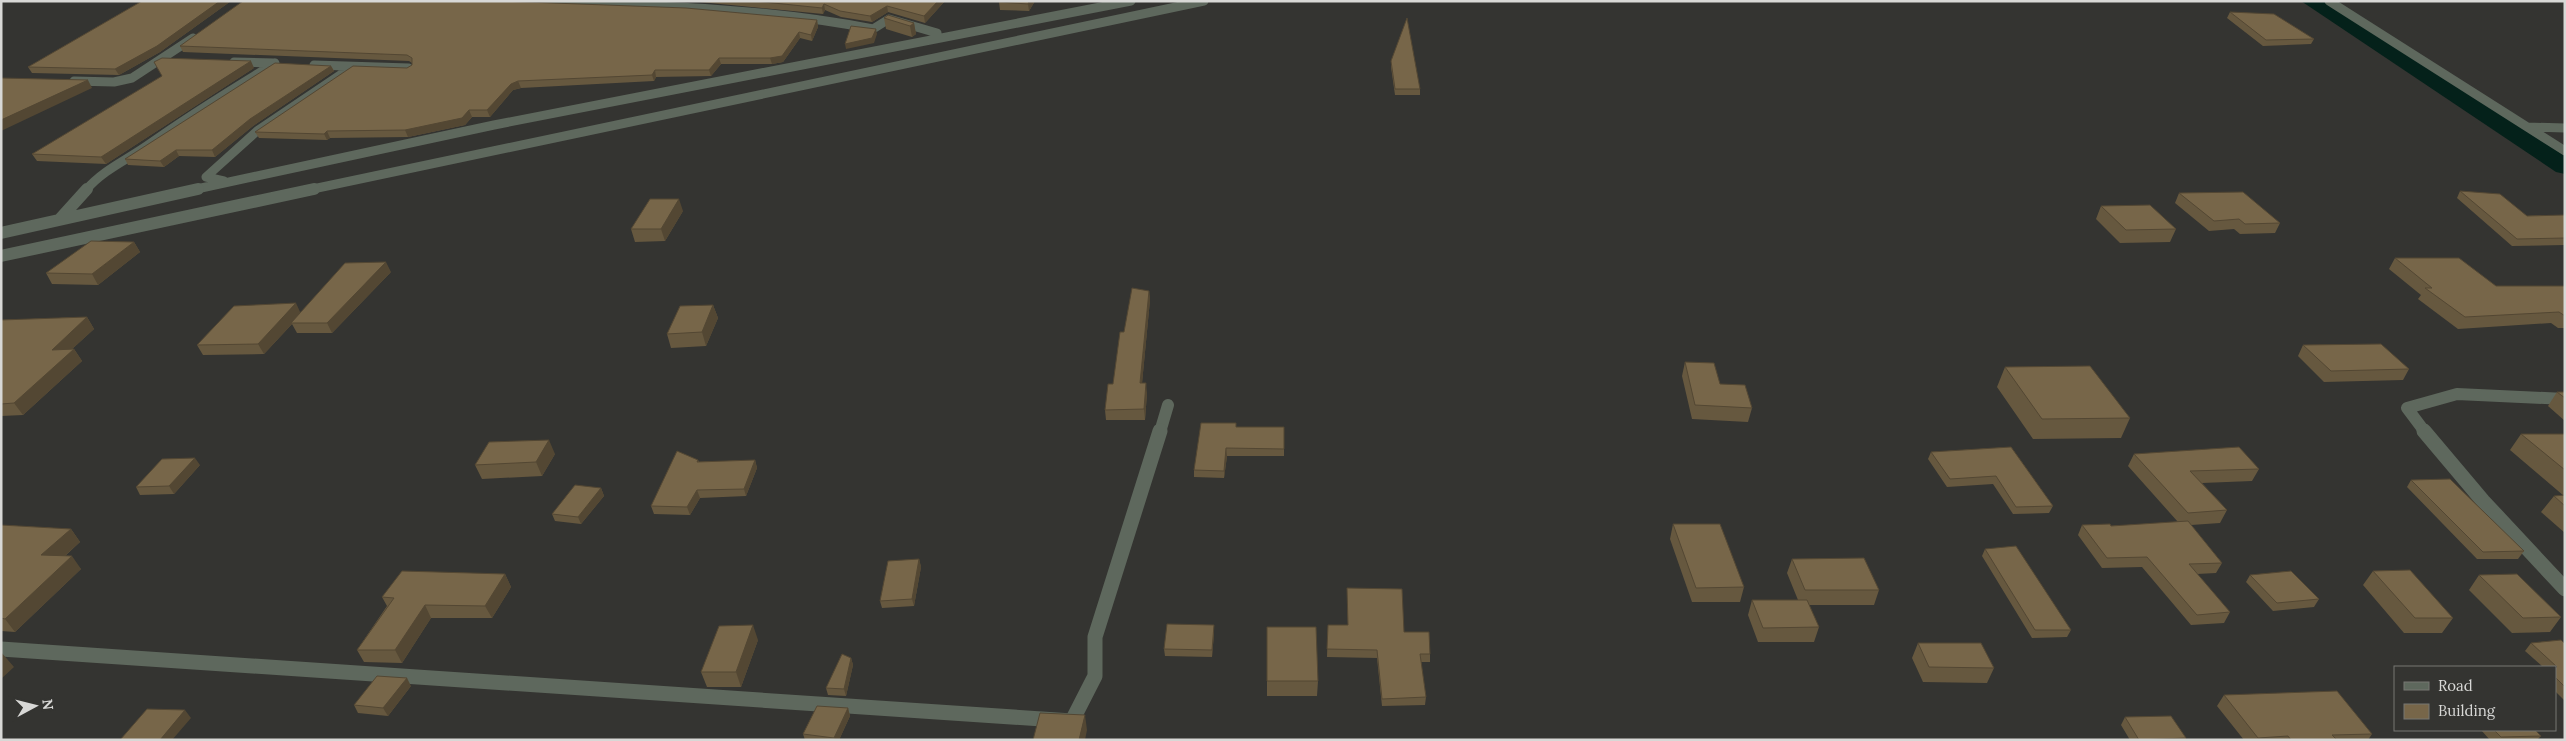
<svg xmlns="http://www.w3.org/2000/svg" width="2566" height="741" font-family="Lora,serif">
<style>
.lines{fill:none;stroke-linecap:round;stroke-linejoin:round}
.canal{fill:#04211a;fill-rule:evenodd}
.street-far2{stroke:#5e685d;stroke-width:9}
.street-far1{stroke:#5e685d;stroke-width:12}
.street{stroke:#5e685d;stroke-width:15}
.wall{fill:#66583f}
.shaded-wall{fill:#534733}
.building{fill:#776649;stroke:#534733}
</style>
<rect width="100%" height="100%" fill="#343431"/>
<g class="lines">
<path class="canal" d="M2301,1H2325L2565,156V174L2556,172Z"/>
<path class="street-far2" d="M502,1C627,5 750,5 873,29L889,19L937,33
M2329,1L2565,151
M234,62L274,63
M314,65L409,68
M74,81L114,82L132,78L193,38
M2527,127L2565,128
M224,181L206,177L257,131L352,67
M86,190C104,169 129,159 151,143C191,114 233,89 275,63
M192,190L494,125L1131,1
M308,190L1204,1"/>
<path class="street-far1" d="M59,220L87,189
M1,233L198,189
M1,256L314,189
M1160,432L1168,405
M2425,432L2407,408L2457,394L2565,399"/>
<path class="street" d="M2424,431L2483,501L2565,589
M1,649L1072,721L1095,676V637L1160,431"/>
</g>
<path class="wall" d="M142,1H231L160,52L119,75L32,73L28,67Z
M690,1H945L925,23L888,12L872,22L841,17L825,10L823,14Z
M1000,1H1035L1029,11L1000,10L999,2Z
M2230,12L2314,39L2311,44L2263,46L2227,18Z
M884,18L914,23L916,34L912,37L886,29Z
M817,20L818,27L812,41L800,38L783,62L772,64H721L711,76L656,77L654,81L521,88L513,90L490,117H472L465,125L408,137L330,138L327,140L259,138L255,132L407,68L412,65V63L409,61L183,52L180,46Z
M1391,61L1420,89V95H1395L1391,67Z
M331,66L334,71L253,126L215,157L179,156L164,167L128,165L125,159Z
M254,68L106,164L37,161L32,154Z
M2460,191L2527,216L2565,215V245L2512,246L2457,198Z
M2179,193L2280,223L2275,233L2240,234L2234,229L2209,231L2175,203Z
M2101,206L2176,229L2170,242L2120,243L2096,219Z
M683,211L665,241L635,242L631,229Z
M134,242L140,252L98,285L52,284L46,273Z
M2395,258L2496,286H2565V328H2558L2551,323L2458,329L2418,299L2421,295L2389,269Z
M391,272L332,333H297L292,324L264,354L203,355L197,345L300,312Z
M1149,291L1150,300L1142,383L1147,393L1145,420H1106L1105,410L1113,384L1124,332Z
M713,305L718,318L706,346L671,348L667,334Z
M87,317L94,329L72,349H74L82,361L23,415L1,416V320Z
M2303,345L2409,369L2403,380L2324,382L2298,356Z
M1685,362L1720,384L1752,408L1748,422L1692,419L1682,376Z
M2005,367L2130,418L2121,438L2033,439L1997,387Z
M2557,392H2565V421L2548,406Z
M1236,427H1284V456H1227L1224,478L1194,477V470Z
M2521,434H2565V533L2541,512L2554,496H2564L2510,450Z
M2011,447L2053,506L2049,513L2013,514L1993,484L1947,487L1928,459L1931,452Z
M555,454L542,476L482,479L475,465Z
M2134,454L2259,469L2252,481L2202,483L2227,510L2220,523L2191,525L2222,563L2216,573L2197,574L2230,612L2224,623L2191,625L2142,567L2102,568L2078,535L2082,525L2111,526L2178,522L2128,466Z
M698,460L699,462L755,460L757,468L746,496L700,498L690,515L654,514L651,506Z
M200,465L174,494L140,495L136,487Z
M2411,480L2524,551L2518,559H2477L2407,487Z
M601,488L604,496L581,524L555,521L552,514Z
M1673,524L1744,587L1740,602H1692L1670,539Z
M1,525L71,529L80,542L65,556L81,569L15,632L1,631Z
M1985,549L2071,630L2067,637L2032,638L1982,556Z
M919,559L921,567L914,606L882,608L880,601Z
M1792,559L1879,590L1874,605H1809L1819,627L1814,642H1758L1748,615L1752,600H1798L1787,573Z
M2373,571L2453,618L2442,633H2404L2363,585Z
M505,574L511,587L492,618H431L402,663L364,662L357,650L387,606L382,597Z
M2250,575L2319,599L2314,607L2273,611L2246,582Z
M2479,575L2561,617L2550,632L2512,633L2469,590Z
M1347,588L1404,632L1430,654V662H1421L1426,697L1425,705L1382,706L1377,658L1327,657L1328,625H1348Z
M1267,627L1318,681L1317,696H1267Z
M1214,633L1212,657L1165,656L1164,649Z
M758,640L741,687H707L701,672Z
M1918,643L1994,668L1987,683L1923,682L1912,658Z
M2531,643L2565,644V701L2555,691V667H2543L2525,651Z
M851,658L853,665L846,696L828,695L826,688Z
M411,686L388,716L358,713L354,705Z
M2224,695L2372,734L2368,740H2244L2217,706Z
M848,708L850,716L839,740H805L803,734Z
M2125,717L2186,738L2185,740H2130L2121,725Z
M2481,730H2535L2541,736L2537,740H2490Z"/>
<path class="shaded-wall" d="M220,1H231L160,52L119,75L115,69Z
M938,1H945L925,23L924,16Z
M1029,1H1035L1029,11L1028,4Z
M824,4L825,10L823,14L822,8Z
M887,6L888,12L872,22L870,16Z
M817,20L818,27L812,41L811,35Z
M914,23L916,34L912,37L910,26Z
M876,29L877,34L874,43L846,49L845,44Z
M799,32L800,38L783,62L772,64L770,58Z
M719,58L721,64L711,76L709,70Z
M251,61L254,68L106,164L101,157Z
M331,66L334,71L253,126L215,157L212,150L250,119Z
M655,70L656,77L654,81L652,75Z
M88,80L92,88L1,131V120Z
M518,81L521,88L513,90L490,117L487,110L511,84Z
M469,110L472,117L465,125L408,137L405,130Z
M327,131L330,138L327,140L324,134Z
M176,150L179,156L164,167L160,161Z
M679,199L683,211L665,241L661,229Z
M134,242L140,252L98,285L92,274Z
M386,262L391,272L332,333L327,323Z
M1149,291L1150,300L1141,394L1140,383Z
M296,303L301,314L291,323L292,324L264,354L258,344Z
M713,305L718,318L706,346L702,332Z
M87,317L94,329L59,361L52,350Z
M74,349L82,361L23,415L14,403Z
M1146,383L1147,393L1145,420L1144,409Z
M549,440L555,454L542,476L536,462Z
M1226,448L1227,456L1224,478V471Z
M195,458L200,465L174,494L169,486Z
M755,460L757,468L746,496L744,489Z
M601,488L604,496L581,524L578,517Z
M697,490L700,498L690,515L687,507Z
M71,529L80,542L51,568L41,555Z
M72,556L81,569L15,632L5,619Z
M919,559L921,567L914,606L912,599Z
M505,574L511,587L492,618L485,606Z
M425,605L431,618L402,663L395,650Z
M753,625L758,640L741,687L736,672Z
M1214,625V633L1212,657V650Z
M1,652L14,667L1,679Z
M851,658L853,665L846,696L844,689Z
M407,678L411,686L388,716L383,708Z
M848,708L850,716L839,740H835L834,738Z
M185,710L191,718L172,740H160Z
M1085,715L1087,730L1085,740H1079Z"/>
<path class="building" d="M142,1H220L157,46L115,69L28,67Z
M243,1H499L686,8L817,20L811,35L799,32L782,56L770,58H719L709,70H655L652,75L518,81L511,84L487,110H469L462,118L405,130L327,131L324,134L255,132L353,66L407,68L412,65V58L407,55L180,46Z
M754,1H938L924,16L887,6L870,16L840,11L824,4L822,8Z
M1000,1H1029L1028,4L999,2Z
M2230,12L2274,14L2314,39L2266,40Z
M888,15L914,23L910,26L884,18Z
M1407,18L1420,89H1395L1391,61Z
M851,26L876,29L872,38L845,44Z
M162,58L251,61L101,157L32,154L162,76L154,62Z
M275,63L331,66L250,119L212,150H176L160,161L125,159Z
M1,78L88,80L1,120Z
M2460,191L2500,194L2527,216L2565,215V238L2517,239Z
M2243,192L2280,223L2245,224L2239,219L2214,221L2179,193Z
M650,199H679L661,229H631Z
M2150,205L2176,229L2126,230L2101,206Z
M91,241L134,242L92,274L46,273Z
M2395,258H2459L2496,286H2565V316L2559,312L2465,317L2425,288H2432Z
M386,262L327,323H291L345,263Z
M1132,288L1149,291L1140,383H1146L1144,409L1105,410L1108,384H1113L1120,332H1124Z
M296,303L258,344L197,345L234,306Z
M713,305L702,332L667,334L680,306Z
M87,317L52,350L74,349L14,403L1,404V320Z
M2381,344L2409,369L2331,371L2303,345Z
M1685,362L1714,363L1720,384L1745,385L1752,408L1695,405Z
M2090,366L2130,418L2042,419L2005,367Z
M2557,392H2565V398Z
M1201,423H1236V427H1284V449L1226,448L1224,471L1194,470Z
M2521,434H2565V470Z
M549,440L536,462L475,465L489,442Z
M2011,447L2053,506L2016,507L1996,476L1950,479L1931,452Z
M2239,447L2259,469L2190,471L2227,510L2188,513L2134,454Z
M677,451L698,460L697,462L755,460L744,489L697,490L687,507L651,506Z
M195,458L169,486L136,487L162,459Z
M2450,479L2524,551L2483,552L2411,480Z
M575,485L601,488L578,517L552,514Z
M2565,495V506L2554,496Z
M2188,521L2222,563L2189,564L2230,612L2197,615L2147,557L2107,558L2082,525L2110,524L2111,526Z
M1673,524H1720L1744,587L1696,588Z
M1,525L71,529L41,555L72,556L5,619L1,618Z
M2016,546L2071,630H2035L1985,549Z
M1864,558L1879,590H1805L1792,559Z
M919,559L912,599L880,601L888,561Z
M2410,570L2453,618H2415L2373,571Z
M402,571L505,574L485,606L425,605L395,650H357L394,598L382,597Z
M2291,571L2319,599L2277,603L2250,575Z
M2517,574L2561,617L2523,618L2479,575Z
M1347,588L1402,589L1404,632H1429L1430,654H1420L1426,697L1382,699L1377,650L1327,649L1328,625H1348Z
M1752,600H1807L1819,627L1763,628Z
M1167,624L1214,625L1212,650L1164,649Z
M753,625L736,672H701L719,626Z
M1267,627H1316L1318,681H1267Z
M2561,640L2565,644V687L2555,677V667H2550H2557L2531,643Z
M1918,643H1981L1994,668L1929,667Z
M842,654L851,658L844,689L826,688Z
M377,676L407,678L383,708L354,705Z
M2337,691L2372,734L2332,735L2337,740H2291L2288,736L2258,738L2224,695Z
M817,706L848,708L834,738L803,734Z
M147,709L185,710L160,740H120Z
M1040,713L1085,715L1079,740H1033Z
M2171,716L2186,738L2139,740L2125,717Z
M2494,730H2535L2541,736L2501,737Z"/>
<rect width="2566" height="741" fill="none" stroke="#d8d8d6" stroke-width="5"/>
<rect x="2394" y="666" width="162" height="65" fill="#343431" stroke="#767673"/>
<rect x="2404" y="682" width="25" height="8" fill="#5e685d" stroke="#767673"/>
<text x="2438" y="691" font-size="15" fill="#d8d8d6">Road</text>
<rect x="2404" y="704" width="25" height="15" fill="#776649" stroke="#767673"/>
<text x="2438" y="716" font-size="15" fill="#d8d8d6">Building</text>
<g transform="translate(35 706) rotate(83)" stroke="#343431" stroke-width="4" paint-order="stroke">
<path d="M0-4L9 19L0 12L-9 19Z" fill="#d8d8d6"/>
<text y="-8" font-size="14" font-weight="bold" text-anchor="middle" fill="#d8d8d6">N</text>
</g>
</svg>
